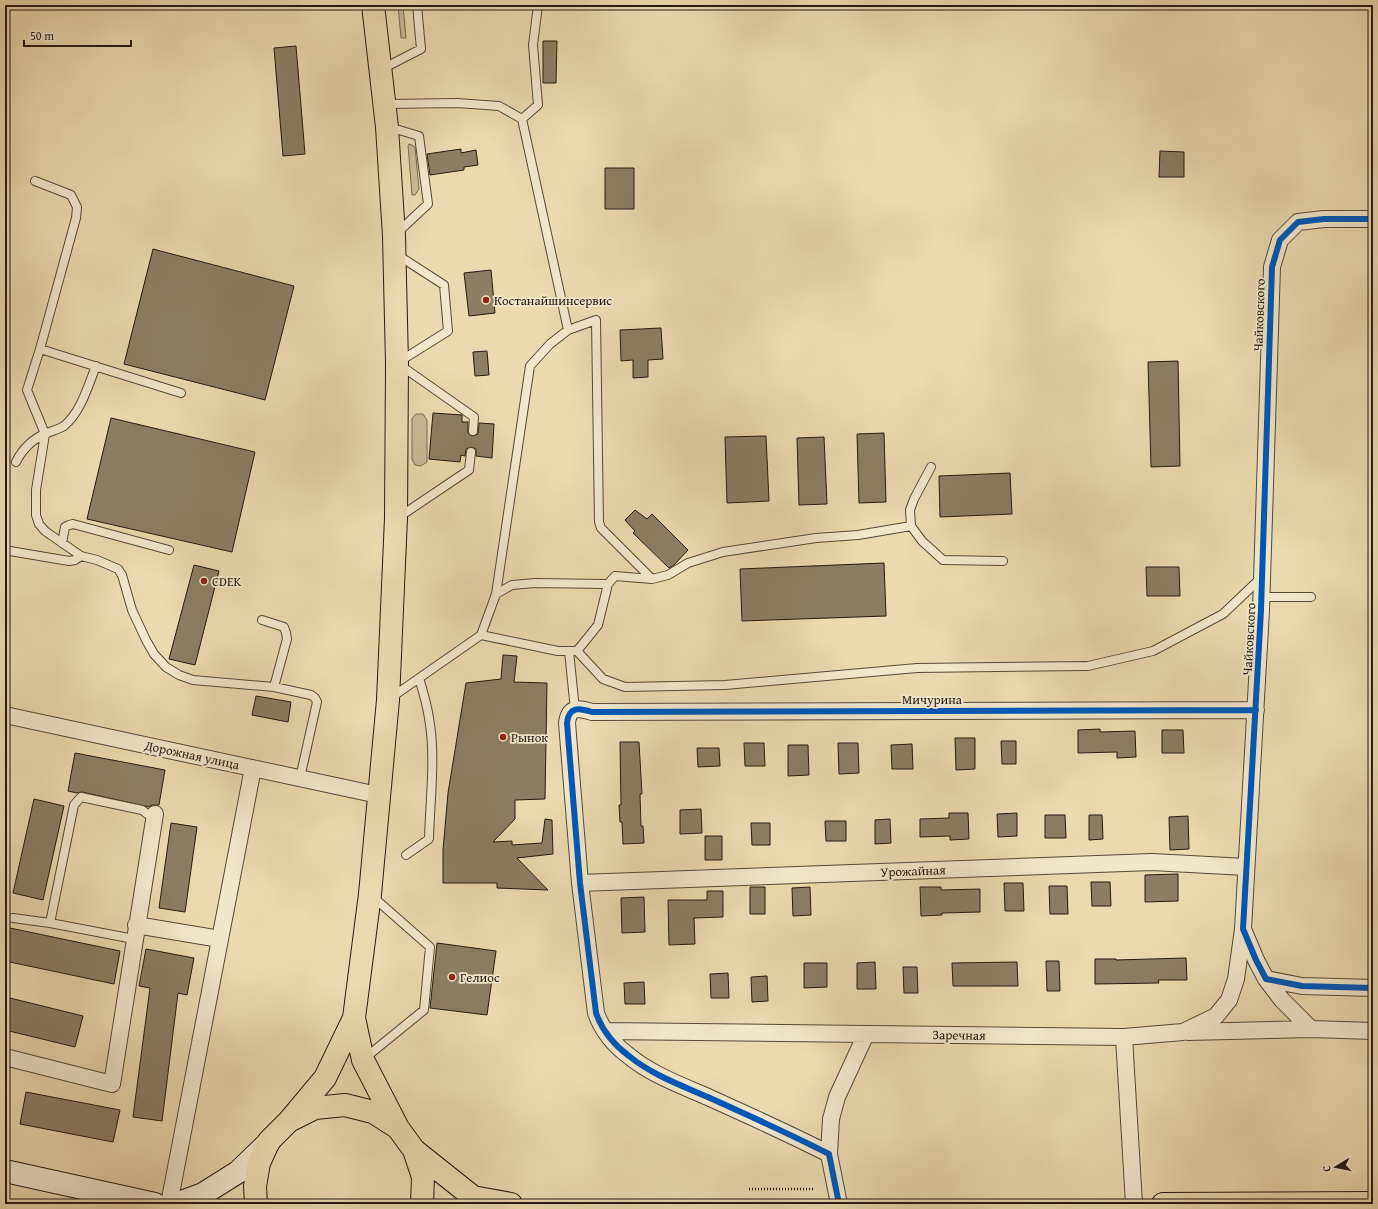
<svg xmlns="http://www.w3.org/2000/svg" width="1378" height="1209" font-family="'Gentium Book Plus',serif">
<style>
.green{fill:#c8b994;stroke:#766a53}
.building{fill:#8b7e64;stroke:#241a12}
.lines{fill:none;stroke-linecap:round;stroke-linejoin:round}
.lane-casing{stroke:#564a39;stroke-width:10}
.street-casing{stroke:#564a39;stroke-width:18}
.secondary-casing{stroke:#241a12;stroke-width:24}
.highway-casing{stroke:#241a12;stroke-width:24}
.path{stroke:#241a12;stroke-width:2.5;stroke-dasharray:1 2;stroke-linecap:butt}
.lane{stroke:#f1e7cb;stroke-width:8}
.street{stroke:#f1e7cb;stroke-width:16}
.secondary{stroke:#f1e7cb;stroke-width:22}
.highway{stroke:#eadaaf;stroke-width:22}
.cycleway-casing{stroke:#f1e7cb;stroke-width:8}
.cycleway{stroke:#0057b8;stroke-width:6}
.poi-dot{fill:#8f2418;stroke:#f1e7cb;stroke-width:1.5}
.labels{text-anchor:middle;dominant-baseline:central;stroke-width:3.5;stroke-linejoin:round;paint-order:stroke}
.poi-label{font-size:13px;fill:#241a12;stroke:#f1e7cb;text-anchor:start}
.street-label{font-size:13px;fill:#241a12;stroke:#f1e7cb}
</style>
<rect width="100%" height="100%" fill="#eadaaf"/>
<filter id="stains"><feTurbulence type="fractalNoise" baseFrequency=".005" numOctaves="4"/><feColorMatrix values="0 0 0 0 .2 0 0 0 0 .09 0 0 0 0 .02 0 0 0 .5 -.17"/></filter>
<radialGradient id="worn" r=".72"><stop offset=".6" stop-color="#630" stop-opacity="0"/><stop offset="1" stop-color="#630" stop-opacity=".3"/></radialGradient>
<path class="green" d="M398,5H403L406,38H401Z
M410,144L415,147L419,189L415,195H412L408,145Z
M416,414H423L427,420V462L421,466L415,465L412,459V418Z"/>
<path class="building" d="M543,41H557L556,83H543Z
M296,46L305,154L283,156L274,48Z
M461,149V153L476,150L478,165L464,167V170L430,175L427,154Z
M1160,151L1184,152V177H1159Z
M605,168H634V209H605Z
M153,249L294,286L265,400L124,364Z
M491,270L495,313L469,316L464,273Z
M661,328L663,359L648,360V377L633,378V360L621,361L620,330Z
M487,351L489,375L475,376L473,352Z
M1178,361L1180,466L1151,467L1148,362Z
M433,413L462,415V422H468V433L472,436L478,434L479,423L494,424L492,458L476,456V449L471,447L466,449L465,456L461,455L460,462L429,459Z
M111,418L255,452L232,552L87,519Z
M884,433L886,502L859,503L857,434Z
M766,436L769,501L727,503L725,437Z
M824,437L827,504L799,505L797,438Z
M1010,473L1012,514L940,517L939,476Z
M635,510L647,519L652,514L688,550L674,565L669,568L633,533L635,531L625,520Z
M884,563L886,616L742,621L740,569Z
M194,565L219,571L195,665L169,659Z
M1146,567H1179L1180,596H1147Z
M503,655L517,656L514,682L547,683L545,799L515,800V819L493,842L512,841V845L542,843L545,819L552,820L553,854L517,858L548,890L497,888V883H443V850L448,793L466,683L501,679Z
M256,696L291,702L288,722L252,715Z
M1100,729V732L1135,731L1136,757L1117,758V752L1078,753V730Z
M1162,730H1183L1184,753H1162Z
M955,738H975V769L956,770Z
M1001,741H1016V764H1002Z
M620,742H639L642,794H640L641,826H643L644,843L623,844L622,822H620L619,805H621Z
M744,743H764L765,766H745Z
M838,743H858L859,773L839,774Z
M912,744L913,769H892L891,745Z
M788,745H808L809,775L788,776Z
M697,748H719L720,766L698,767Z
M75,753L165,770L159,805H152L149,807L82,792L77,793L68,791Z
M34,799L64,806L43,900L13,893Z
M701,809L702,833L680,834V810Z
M949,813H968L969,839L950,840V836L920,837V819L949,818Z
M1017,813V836L998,837L997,814Z
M1045,815H1065L1066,838H1045Z
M1089,815H1102L1103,839L1089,840Z
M1188,816L1189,849L1170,850L1169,817Z
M890,819L891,843L875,844V820Z
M825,821H846V841H826Z
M171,823L197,827L185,912L159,908Z
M751,823H770V845H752Z
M705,836H722V860H705Z
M1178,874V901L1145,902V875Z
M1091,882H1110L1111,906H1092Z
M1004,883H1023L1024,911H1005Z
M1049,886H1067L1068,914H1050Z
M750,887H765V914H750Z
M810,887L811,915L793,916L792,888Z
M920,887H941V890L980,889V912L942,913V915L921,916Z
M707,891H723V917L694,918L695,944L669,945L668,900H707Z
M644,897L645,932L622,933L621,898Z
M5,927L120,951L114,984L5,961Z
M437,943L496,951L487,1015L430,1008Z
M146,949L194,958L187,995L178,993L162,1121L133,1117L150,988L139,986Z
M1186,958L1187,980H1158L1159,983L1095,984V959H1116V960Z
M1046,961H1059L1060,991H1047Z
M875,962L876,989H857V963Z
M1017,962L1018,986H953L952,963Z
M804,963H827V987L804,988Z
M903,967H917L918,993H904Z
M728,973L729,998H711L710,974Z
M767,976L768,1001L752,1002L751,977Z
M644,982L645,1004H625L624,983Z
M10,998L83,1016L75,1047L5,1030V1018Z
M26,1092L120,1110L113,1142L20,1124Z"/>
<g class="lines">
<g class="lane-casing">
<path id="lane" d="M382,69L421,49L417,5
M386,104L457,103L499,106L522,119L568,330
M522,119L538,105L533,45L538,5
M389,127L419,136L428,204L397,233
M35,181L71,195L77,207L76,218L40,349L27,390L45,434L36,490V515L39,524L45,531L81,556L97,560L118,569L122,575L132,610L146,640L154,654L166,667L179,675L193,680L274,687L311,695L315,698L317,702L300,778
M396,254L444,285L448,331L397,363L474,417L473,431
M40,349L181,393
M16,462C23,448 32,439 47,433C52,431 59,429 64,426C81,412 88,386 96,366
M399,517L469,470L471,452
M911,526L910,510L914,499L931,467
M62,543L65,527L69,525L73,524L169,550
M10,551L69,561L75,560L81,556
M496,594L512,585L535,583L608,584
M1262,597H1311
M262,620L284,627L286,633L287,639L274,687
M481,635L558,651H577L598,625L608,584L615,576L652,579L668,575L688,563L723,552L816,538L858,535L911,526L922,541L943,560L1003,561
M569,651L575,710
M577,651L603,679L625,687L725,685L917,668L1088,666L1153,651L1223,614L1262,577
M392,697L481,635L496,594L530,366L550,344L568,330L596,320L599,522L601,528L652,579
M406,855L429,839C430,799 436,757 429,718C427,705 423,691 419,678
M13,918L50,923L134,939
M50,923L74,805L81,797L142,810L154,819
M365,1058L424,1010L430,947L372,896"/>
</g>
<g class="street-casing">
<path id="street" d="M1373,219H1324L1298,222L1280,240L1272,267L1261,610L1243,929L1256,960L1266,979L1302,986L1373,988
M5,715L378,795
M580,883L1152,862L1246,867
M136,925L220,939
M1266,979L1282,1000L1311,1029L1373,1031
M605,1031L1124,1037L1183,1032L1216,1016L1229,1000L1236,979L1243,929
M1188,1032L1311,1029
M1124,1037L1134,1204
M5,1057L112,1084L155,814
M829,1154L831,1119L837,1097L866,1034
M169,1204L253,768
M839,1204L829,1154C790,1134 750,1116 710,1098C683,1086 652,1075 629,1056C614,1045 602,1030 596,1013L580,883L567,723C569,706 579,708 592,712L1256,710"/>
</g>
<g class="secondary-casing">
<path id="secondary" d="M5,1171L155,1204
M176,1204L203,1194L238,1172L269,1142"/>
</g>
<g class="highway-casing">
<path id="highway" d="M354,1018L363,1060L398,1128L414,1150L423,1177L422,1204
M289,1121L325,1078L354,1018L370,894L388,700L396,518L397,363L394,236L387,127L373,5
M414,1150L473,1197L511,1204
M256,1204L255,1186L259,1163L269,1141L289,1121L315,1108L345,1105L373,1112L398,1128
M1163,1204L1373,1203"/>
</g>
<path class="path" d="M749,1189H813"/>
<use href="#lane" class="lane"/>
<use href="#street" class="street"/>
<use href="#secondary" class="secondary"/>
<use href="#highway" class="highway"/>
<g class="cycleway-casing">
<path id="cycleway" d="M1373,219H1324L1298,222L1280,240L1272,267L1261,610L1243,929L1256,960L1266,979L1302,986L1373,988
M839,1204L829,1154C790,1134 750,1116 710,1098C683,1086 652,1075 629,1056C614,1045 602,1030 596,1013L580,883L567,723C569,706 579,708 592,712L1256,710"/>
</g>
<use href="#cycleway" class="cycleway"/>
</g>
<g class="poi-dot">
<circle cx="486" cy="300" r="4"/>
<circle cx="204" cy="581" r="4"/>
<circle cx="503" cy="737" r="4"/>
<circle cx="452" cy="977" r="4"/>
</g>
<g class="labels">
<g class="poi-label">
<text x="494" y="300">Костанайшинсервис</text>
<text x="212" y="581">CDEK</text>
<text x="511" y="737">Рынок</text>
<text x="460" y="977">Гелиос</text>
</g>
<g class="street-label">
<text transform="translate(1259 315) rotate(-88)">Чайковского</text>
<text transform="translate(1249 639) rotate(-87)">Чайковского</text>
<text x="932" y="699">Мичурина</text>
<text transform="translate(192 755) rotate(12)">Дорожная улица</text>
<text transform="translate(913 871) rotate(-2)">Урожайная</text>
<text transform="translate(959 1035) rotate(1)">Заречная</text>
</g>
</g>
<rect width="1378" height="1209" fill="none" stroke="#eadaaf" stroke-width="20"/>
<rect x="6" y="6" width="1366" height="1197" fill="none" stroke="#241a12" stroke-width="2"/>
<rect x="10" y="10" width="1358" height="1189" fill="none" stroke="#241a12"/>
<g transform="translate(1336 1167) rotate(260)" stroke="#f1e7cb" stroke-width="3" paint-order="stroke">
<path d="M0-3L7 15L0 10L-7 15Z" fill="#241a12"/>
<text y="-6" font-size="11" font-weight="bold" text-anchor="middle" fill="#241a12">С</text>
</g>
<path d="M24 40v6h107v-6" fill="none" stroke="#241a12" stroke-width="2"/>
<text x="30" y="40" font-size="12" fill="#241a12" stroke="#f1e7cb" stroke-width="3" paint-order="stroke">50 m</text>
<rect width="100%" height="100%" filter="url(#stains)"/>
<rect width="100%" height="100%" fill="url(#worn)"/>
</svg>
